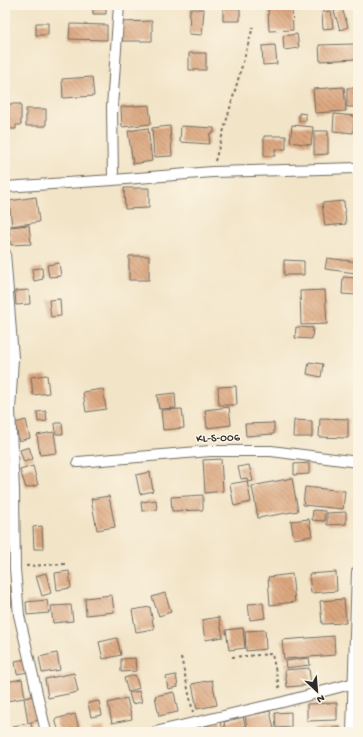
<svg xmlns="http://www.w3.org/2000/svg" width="363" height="737" font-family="'Gochi Hand',sans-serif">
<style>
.building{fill:url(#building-back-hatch)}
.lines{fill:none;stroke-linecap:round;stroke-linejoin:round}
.minor-casing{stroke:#716c62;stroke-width:12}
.tertiary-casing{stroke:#716c62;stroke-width:14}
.path{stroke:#716c62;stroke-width:2;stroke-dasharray:3 3;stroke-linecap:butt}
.minor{stroke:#fff;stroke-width:10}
.tertiary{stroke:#fff;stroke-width:12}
.labels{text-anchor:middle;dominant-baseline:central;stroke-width:3;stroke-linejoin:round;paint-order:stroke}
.street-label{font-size:12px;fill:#2b2b2b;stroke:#fcf5e5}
</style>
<defs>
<pattern id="building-back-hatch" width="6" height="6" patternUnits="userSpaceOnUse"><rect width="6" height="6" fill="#dca780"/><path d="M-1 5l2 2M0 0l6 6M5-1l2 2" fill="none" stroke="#b38869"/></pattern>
</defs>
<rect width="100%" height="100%" fill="#fcf5e5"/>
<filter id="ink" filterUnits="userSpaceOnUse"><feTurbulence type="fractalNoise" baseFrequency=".025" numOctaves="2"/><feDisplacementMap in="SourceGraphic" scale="8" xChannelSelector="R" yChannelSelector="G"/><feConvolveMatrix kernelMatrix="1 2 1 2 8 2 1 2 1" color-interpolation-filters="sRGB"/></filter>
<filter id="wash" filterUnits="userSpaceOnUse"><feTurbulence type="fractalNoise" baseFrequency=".012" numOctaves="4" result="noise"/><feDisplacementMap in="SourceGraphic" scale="16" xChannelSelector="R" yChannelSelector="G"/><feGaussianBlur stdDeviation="0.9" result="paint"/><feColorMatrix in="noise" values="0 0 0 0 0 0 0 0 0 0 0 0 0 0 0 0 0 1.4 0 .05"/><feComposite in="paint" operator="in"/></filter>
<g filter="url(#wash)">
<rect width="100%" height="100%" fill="#f2e4c7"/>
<g id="blocks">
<path class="building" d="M93,5H106V14H93Z
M292,5L293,30L269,31L268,7Z
M223,8H240V21H223Z
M342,8L348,27L340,30L334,11Z
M190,9H204L202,35L189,34Z
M331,11L333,28L323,29L322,12Z
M152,21V41H122V22Z
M36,23H48V35H36Z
M70,24L107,25V40L69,39Z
M297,34L299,48L284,50L283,36Z
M355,44L356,59L320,61L319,45Z
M275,45L277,64L263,65L262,46Z
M189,53H206V70H189Z
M92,77L94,96L63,98L62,79Z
M344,87L346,111L315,113L313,89Z
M347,88H358V107H347Z
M5,104H21V125H16V129H9V125H5Z
M149,105L151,124L122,127L121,107Z
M26,109H46V126H26Z
M299,113L306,114V121H299Z
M334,114L355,116L353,133L333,131Z
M292,125L313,127L311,145L290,142Z
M170,126L172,156L154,157L152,128Z
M181,126L214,128V133H210L209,144L180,142Z
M148,128L152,161L133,164L128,131Z
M314,131H328V154L314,155Z
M264,136H286V149H275V156H264Z
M124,188H149V208L125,209Z
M36,197L39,222L12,226L9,201Z
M344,201L346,224L325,226L322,203Z
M29,225L31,244L11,245L9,227Z
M129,256H149V280H129Z
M327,258L358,262L356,273L325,269Z
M284,260L304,261V275H284Z
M59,263L61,276L49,277L47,265Z
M42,268L43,279L34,281L32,269Z
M343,277L358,278V295L342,294Z
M29,290L30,304L16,305L15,291Z
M325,290L327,324L301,325L300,291Z
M60,299L61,316L51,317L49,300Z
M296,327L313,328L312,339L295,338Z
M309,362L323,364L321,377L307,374Z
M47,375L49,393L33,395L31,377Z
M236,386L237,405H219L218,387Z
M103,389L106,409L86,412L83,392Z
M175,393L176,408L159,409L157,395Z
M229,407L231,425L207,428L205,410Z
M182,409L184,428L163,430L161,410Z
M46,411L47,421L38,422L37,412Z
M320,418L348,419V438L319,437Z
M26,420L30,438L19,441L15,423Z
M294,420L312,421V437H293Z
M55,423H62L63,434H56Z
M274,423V434L246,436L245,424Z
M54,432L57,453L40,455L37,435Z
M29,447L33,459L24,462L20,450Z
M221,459L223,491L205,493L203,460Z
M309,463V474L294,475V464Z
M249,465L253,481L248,482L247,478L241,479L238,467Z
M33,466L38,485L26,488L20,470Z
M150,472L153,491L140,494L136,475Z
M292,478L298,511L258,518L252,486Z
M247,481L251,502L234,506L230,484Z
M305,487L345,491L343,509L303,505Z
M203,495V510L172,511L171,497Z
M109,496L115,527L97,530L91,499Z
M156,500L157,510L142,511L141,502Z
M313,510L325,511V521L312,520Z
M346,512V524L327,525V513Z
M309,519L312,536L294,539L291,521Z
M42,526L43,549H34L33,527Z
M69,571L71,588L57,590L55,573Z
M336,572L337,591L311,593L309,574Z
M46,573L51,593L42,596L36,576Z
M292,574L295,602L270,605L268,577Z
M5,587H11V607H5Z
M165,593L171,612L159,616L152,597Z
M112,595L114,612L86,615L85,598Z
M344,599L346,623L322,624L320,601Z
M47,600L49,613L27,615L26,602Z
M263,603L265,618L250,620L248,604Z
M71,605L73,621L53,623L51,606Z
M150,607L154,629L136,632L132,610Z
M219,617L223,637L205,640L202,620Z
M243,628L245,648L229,650L226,630Z
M265,630L266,649L246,651L245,631Z
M334,636L335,655L284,659L282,640Z
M117,638L121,655L103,659L99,642Z
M57,653L60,670L42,673L39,657Z
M135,658L136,671L121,672V659Z
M309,658L310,665L286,668L285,661Z
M26,659L28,672L17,674L15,661Z
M309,668L311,685L287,687L285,670Z
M74,673L78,692L48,698L45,679Z
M135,675L139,688L128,692L124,678Z
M176,675L178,687L168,689L166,677Z
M22,679L25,698L34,696L38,720L28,723L24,698L7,701L5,682Z
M212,680L217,705L197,709L192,684Z
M139,691L142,702L132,704L129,693Z
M174,692L178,712L159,716L155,696Z
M127,698L132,719L112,723L108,703Z
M99,701L102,715L91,717L88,703Z
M337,703V720L307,721V704Z
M270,711L274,729L259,732H248L245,716Z
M291,712V727L276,728L275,713Z
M75,714L80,732H59L55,719Z
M243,717L247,732H226L224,722Z
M220,721L224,732H204L202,728Z
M31,723L33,732H14L13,726Z
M103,727L104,732H91V729Z
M340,727V732H315V728Z"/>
</g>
</g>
<g filter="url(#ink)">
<use href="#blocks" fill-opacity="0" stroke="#716c62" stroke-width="1"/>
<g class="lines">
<g class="minor-casing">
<path id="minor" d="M113,180L112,107L119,5
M5,187L113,180L212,172L358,168
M5,253L13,358L10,411L14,490L15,569L19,615L46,732
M78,462L210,451H271L358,462
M155,732L283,702L358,682"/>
</g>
<g class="tertiary-casing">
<path id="tertiary" d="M353,732L358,572"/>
</g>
<path class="path" d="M215,161L253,27
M26,566L67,564
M181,657L193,712
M232,657L272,654L280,691"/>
<use href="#minor" class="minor"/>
<use href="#tertiary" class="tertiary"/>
</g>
</g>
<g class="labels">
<g class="street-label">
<text transform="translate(218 439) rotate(-2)">KL-S-006</text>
</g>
</g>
<rect width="363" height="737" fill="none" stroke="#fcf5e5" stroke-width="20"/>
<g transform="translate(317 691) rotate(154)" stroke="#fcf5e5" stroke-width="3" paint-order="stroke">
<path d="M0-3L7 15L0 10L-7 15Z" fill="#2b2b2b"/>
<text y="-6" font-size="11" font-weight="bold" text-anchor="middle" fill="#2b2b2b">N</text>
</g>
</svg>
